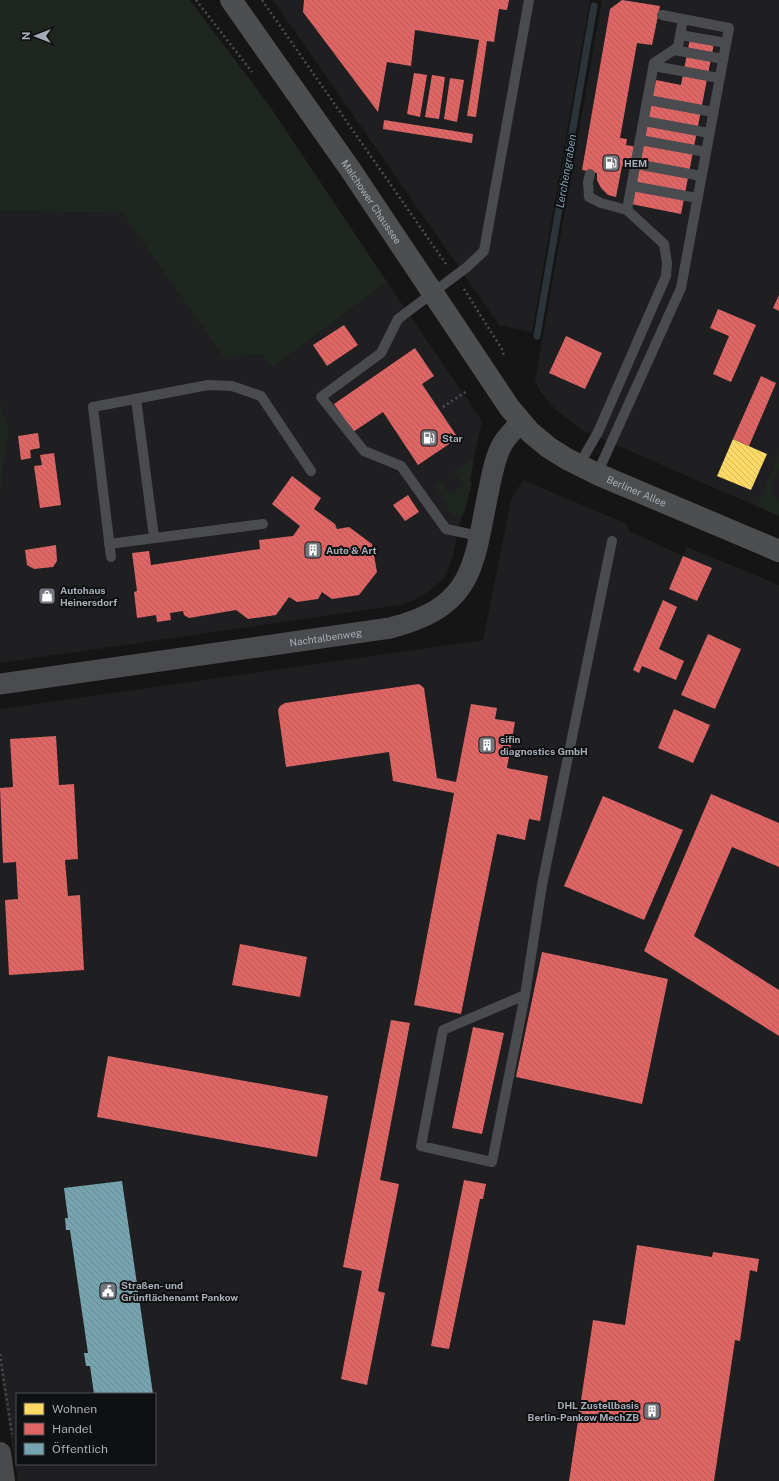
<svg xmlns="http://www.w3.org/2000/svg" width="779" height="1481" font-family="'Public Sans',sans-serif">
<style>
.built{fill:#1f1f21;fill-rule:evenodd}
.green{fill:#1f261f}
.homes{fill:url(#homes-back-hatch)}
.shops{fill:url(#shops-back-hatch)}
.public{fill:url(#public-back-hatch)}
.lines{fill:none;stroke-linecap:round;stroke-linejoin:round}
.stream{stroke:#2b3438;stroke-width:7}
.path{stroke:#4b4d50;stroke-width:2.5;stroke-dasharray:2 3;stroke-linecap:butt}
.lane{stroke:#4a4b4e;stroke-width:10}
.street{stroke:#4a4b4e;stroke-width:21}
.secondary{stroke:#494a4c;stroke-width:22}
.primary{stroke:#4c4e50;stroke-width:22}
.labels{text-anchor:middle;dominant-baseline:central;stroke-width:4;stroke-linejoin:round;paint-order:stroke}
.poi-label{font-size:10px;font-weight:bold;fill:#a7adb6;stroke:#0f1011;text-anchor:start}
.street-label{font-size:10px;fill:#a7adb6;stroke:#0f1011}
.water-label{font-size:11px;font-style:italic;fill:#7e9fb0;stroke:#0f1011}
</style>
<defs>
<pattern id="homes-back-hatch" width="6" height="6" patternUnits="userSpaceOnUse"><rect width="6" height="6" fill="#ffd966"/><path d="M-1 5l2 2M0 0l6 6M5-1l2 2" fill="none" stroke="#d6b85d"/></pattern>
<pattern id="shops-back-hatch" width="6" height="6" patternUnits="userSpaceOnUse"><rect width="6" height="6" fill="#e06666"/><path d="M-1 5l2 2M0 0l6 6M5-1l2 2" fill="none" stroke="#b45a5a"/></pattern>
<pattern id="public-back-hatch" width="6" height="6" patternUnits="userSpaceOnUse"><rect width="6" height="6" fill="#76a5af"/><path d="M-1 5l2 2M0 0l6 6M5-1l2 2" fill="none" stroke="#658991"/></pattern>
</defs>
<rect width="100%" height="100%" fill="#151515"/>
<path class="built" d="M273,0H590L532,332L499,325Z
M602,0H779V516L582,430L555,409L541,392L535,381Z
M0,211L122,213L224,358L261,354L272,368L387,282L482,421L453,555L445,577L428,592L414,600L400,605L0,663V495L9,430L0,399Z
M523,480L627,524L629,531L683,556L687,547L779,585V1481H18L0,1372V709L483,640L511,500ZM17,1394H155V1464H17Z"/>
<path class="green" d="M0,0H190L271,108L387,282L272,368L261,354L224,358L122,213L0,211Z
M0,399L9,430L0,495Z
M779,454C779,458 779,463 779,467C775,481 766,490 779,502V516L757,506Z
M474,459L470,481L472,482L465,511L461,516L452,515L435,485L439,481L450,495L463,486L454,472Z"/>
<path class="homes" d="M733,439L767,454L751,490L717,476Z"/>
<path class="shops" d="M304,0H509L507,10L499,9L494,42L487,41L476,117L467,116L479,40L415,30L411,66L387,62L378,112L303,12Z
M622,0L660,6L652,45L637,43L620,138L627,139L626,145L643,148L656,80L681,85L691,33L715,38L681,214L631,204L638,169L622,166L616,197L608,195L601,188L597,180V173L582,170L610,9Z
M414,73L427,75L420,117L407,114Z
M432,75L445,77L439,119L425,117Z
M450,78L464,80L457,122L444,119Z
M384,120L473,134L472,143L383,129Z
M779,295V311L773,308Z
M718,309L756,325L731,382L713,374L729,336L710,328Z
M344,325L358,345L327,366L313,345Z
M566,336L602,353L585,389L549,373Z
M415,348L434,376L422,384L458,438L418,465L383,412L353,432L334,404Z
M761,376L776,383L749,446L733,439Z
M38,433L40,448L30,450L31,458L21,460L18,436Z
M54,453L61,505L40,508L34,466L42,465L40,455Z
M292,476L321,498L314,509L335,524L337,529L349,527L372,544L377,572L359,595L332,599L322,592L318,599L297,602L289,597L276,615L248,619L236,610L189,618L184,615L183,611L170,613L171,620L157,622L156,615L137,618L134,592L137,591L132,553L149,551L151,565L260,549L259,540L293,536L300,526L272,504Z
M408,495L419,512L405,521L393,505Z
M56,545L57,561L53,567L34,569L27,565L25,550Z
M683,556L712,568L697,601L669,589Z
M663,600L677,607L659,649L684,661L676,680L642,666L639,673L633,670Z
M708,634L741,649L715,709L681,695Z
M419,684L424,688L437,778L456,782L471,704L497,708L495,719L515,722L507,768L548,776L540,821L529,819L525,840L497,834L461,1014L414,1005L454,793L393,781L389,752L286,767L278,710L280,706L285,703Z
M674,709L710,725L693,763L658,748Z
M56,736L59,785L74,784L78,859L65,860L68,896L80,895L84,970L9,975L5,900L18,899L16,862L3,863L0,788L13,787L10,739Z
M711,794L779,823V867L732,847L694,936L779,990V1036L644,951Z
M603,796L683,830L644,920L564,886Z
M240,944L307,957L300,997L232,985Z
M542,952L668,979L642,1104L516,1077Z
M391,1020L410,1023L380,1180L399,1184L378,1291L385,1293L367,1385L341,1379L362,1271L343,1267Z
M473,1027L504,1033L482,1134L452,1128Z
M108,1056L328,1096L317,1157L97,1117Z
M464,1180L486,1184L483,1199H480L449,1349L431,1346Z
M637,1245L712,1257L713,1252L759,1259L757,1272L750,1270L740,1341L735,1340L714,1481H569L593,1320L625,1325Z"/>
<path class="public" d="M122,1181L153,1394H94L90,1366H86L84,1353H88L70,1230H66L65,1218H68L64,1188Z"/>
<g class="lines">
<path class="stream" d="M537,336L594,6"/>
<path class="path" d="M196,0L252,72
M262,0L446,264
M464,289L503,351L504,357
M443,407L467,391
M0,1354L12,1434"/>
<path class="lane" d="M680,35L726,43
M674,50L723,59
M654,66L719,78
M648,100L713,112
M644,121L709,133
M640,140L706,152
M636,164L701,176
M632,186L697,198
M627,210L654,63L678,47L683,19
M136,399L154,537
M579,465L598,432L666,276L667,263L664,244L627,210L601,203L589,197L588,182L590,174
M597,474L681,288L729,28L662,15
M479,536L446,529L401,466L364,451L321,397L381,353L398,319L467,267L484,251L529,0
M109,544L263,524
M111,557L93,407L208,385L232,386L261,396L311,471
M525,995L443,1030L421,1146L492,1162L525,995L542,885L612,541"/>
<path class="street" id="s1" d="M0,684L390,628C476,606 473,565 489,489C492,474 495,457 503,443C508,435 515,429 521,422"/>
<path class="secondary" d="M0,1453L4,1481"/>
<path class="primary" id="s2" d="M231,0L350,169L509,407L530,432L548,447L567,459L597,474L779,551"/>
</g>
<defs>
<g id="fuel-square" transform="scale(0.9)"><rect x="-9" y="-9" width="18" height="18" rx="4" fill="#74787e" stroke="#0f1011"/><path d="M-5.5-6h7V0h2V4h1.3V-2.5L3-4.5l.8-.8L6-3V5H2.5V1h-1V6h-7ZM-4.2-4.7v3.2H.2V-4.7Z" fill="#fff"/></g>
<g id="building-square" transform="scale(0.9)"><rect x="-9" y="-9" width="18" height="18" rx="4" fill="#74787e" stroke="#0f1011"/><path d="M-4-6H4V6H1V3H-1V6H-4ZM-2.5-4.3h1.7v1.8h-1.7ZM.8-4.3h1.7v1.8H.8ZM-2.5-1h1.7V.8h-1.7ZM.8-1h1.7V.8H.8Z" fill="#fff"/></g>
<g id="shop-square" transform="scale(0.9)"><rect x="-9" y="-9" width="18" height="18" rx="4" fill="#74787e" stroke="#0f1011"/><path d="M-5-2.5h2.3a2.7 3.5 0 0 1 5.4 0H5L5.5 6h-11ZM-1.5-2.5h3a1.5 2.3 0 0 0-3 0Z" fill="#fff"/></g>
<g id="civic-square" transform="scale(0.9)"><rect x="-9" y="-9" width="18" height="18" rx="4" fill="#74787e" stroke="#0f1011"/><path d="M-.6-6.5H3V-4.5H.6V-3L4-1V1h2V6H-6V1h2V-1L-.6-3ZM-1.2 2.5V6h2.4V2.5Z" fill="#fff"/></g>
</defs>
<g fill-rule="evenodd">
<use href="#fuel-square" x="611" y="163"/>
<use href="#fuel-square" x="429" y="438"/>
<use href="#building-square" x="313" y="550"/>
<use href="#shop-square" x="47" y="596"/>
<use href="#building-square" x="487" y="745"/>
<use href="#civic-square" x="108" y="1291"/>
<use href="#building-square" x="652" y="1411"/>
</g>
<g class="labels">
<g class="poi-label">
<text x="624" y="163">HEM</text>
<text x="442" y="438">Star</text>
<text x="326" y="550">Auto &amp; Art</text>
<text x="60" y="590">Autohaus<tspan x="60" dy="12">Heinersdorf</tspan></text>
<text x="500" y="739">sifin<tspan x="500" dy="12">diagnostics GmbH</tspan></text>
<text x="121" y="1285">Straßen- und<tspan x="121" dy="12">Grünflächenamt Pankow</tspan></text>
<text x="639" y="1405" text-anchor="end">DHL Zustellbasis<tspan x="639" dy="12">Berlin-Pankow MechZB</tspan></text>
</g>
<g class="street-label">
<text stroke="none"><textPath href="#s2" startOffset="246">Malchower Chaussee</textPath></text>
<text stroke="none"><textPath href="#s2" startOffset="648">Berliner Allee</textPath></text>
<text stroke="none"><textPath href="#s1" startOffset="329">Nachtalbenweg</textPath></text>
</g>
<g class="water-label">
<text transform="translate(566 171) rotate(-80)">Lerchengraben</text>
</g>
</g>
<rect x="16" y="1393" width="140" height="72" fill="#0f1011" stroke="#4c4f53"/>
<rect x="24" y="1403" width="20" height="12" fill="#ffd966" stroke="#4c4f53"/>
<text x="52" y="1413" font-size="12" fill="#a7adb6">Wohnen</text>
<rect x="24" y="1423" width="20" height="12" fill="#e06666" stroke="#4c4f53"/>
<text x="52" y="1433" font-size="12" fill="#a7adb6">Handel</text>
<rect x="24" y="1443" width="20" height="12" fill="#76a5af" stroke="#4c4f53"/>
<text x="52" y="1453" font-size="12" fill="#a7adb6">Öffentlich</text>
<g transform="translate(36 36) rotate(270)" stroke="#0f1011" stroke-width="3" paint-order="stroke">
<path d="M0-3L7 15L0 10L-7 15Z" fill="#a7adb6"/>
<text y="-6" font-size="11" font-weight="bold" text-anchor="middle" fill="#a7adb6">N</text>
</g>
</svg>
